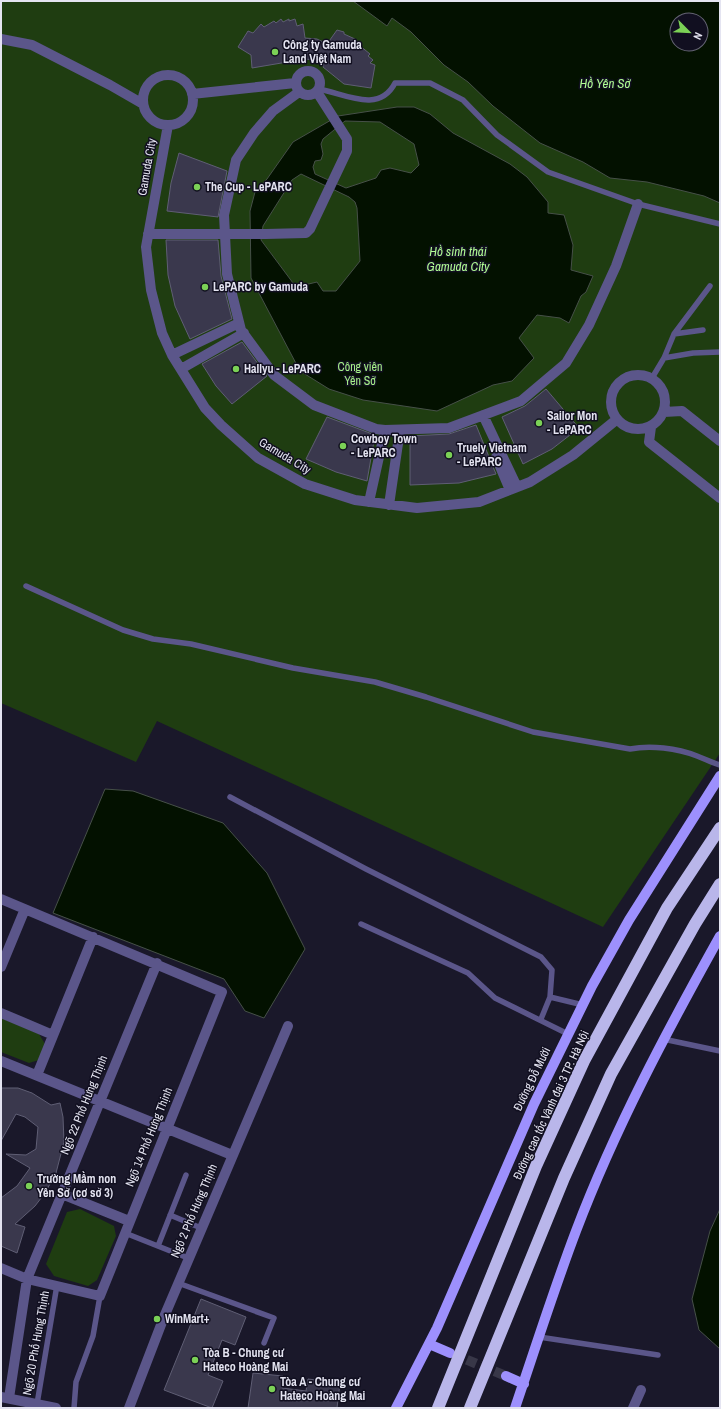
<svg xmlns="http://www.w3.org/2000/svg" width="721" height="1409" font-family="'Archivo Narrow',sans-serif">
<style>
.green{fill:#1f3d11;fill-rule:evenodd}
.water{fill:#031100;stroke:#465048;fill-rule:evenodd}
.building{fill:#3a384d;stroke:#5f5e74}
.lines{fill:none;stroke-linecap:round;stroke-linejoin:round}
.primary-tunnel{stroke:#383748;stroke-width:10;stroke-dasharray:10 5;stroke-linecap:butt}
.service{stroke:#5b568a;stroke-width:5.5}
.minor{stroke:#5b568a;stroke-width:10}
.tertiary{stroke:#5b568a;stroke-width:10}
.primary{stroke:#9d90fd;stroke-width:10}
.motorway{stroke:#b9b6ea;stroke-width:12}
.poi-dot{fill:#7bd156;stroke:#110f20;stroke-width:1.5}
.labels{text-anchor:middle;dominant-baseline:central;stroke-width:3;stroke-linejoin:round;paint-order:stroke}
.poi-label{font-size:12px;font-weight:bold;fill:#e4e4f1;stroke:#110f20;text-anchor:start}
.street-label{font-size:12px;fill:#e4e4f1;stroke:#110f20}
.park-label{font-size:12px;fill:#a6f089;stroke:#110f20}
.water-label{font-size:13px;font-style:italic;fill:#b0fb93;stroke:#110f20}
</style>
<rect width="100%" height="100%" fill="#1a182a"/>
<path class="green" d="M1,1H720V753L603,927L157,721L136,762L1,703ZM677,20H701V44H677Z
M1,1018L39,1034L45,1044L39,1060L29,1063L1,1052Z
M80,1209L114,1226L116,1236L97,1280L88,1286L54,1276L46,1264L67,1212Z"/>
<path class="water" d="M353,1H720V203L704,196L647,182L610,178L583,162L540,143L493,106L468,82L444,65L411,32L392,18L387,26ZM677,20H701V44H677Z
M397,107H414L430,114L453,133L510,164L527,177L548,202V213L564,215L573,245L571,270L593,276L586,292L581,296L569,323L560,318L537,315L519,338L534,358L512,381L493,385L437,411L363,400L329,389L300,371L251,278L250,211L255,192L267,179L293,142L338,116ZM345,121L380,122L414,144L419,165L411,173L390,168L381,170L376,178L346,188L315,174L313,167L315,161L321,160L323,154L321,144L323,139ZM301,174L349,197L355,202L357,208L360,261L336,291H323L317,282L296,287L261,240L263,226L292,180Z
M105,789L133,791L223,823L267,873L305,949L264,1018L245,1011L224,979L53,913Z
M720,1209V1349L699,1330L692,1299L710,1231Z"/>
<path class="building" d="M281,19L283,22L289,19V21L295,19L297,26L303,24L305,38L317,39L327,44L337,30L344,32V34L355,39L354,41L360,44L359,45L370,54L368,56L373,60L370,63L375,65L371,88L344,84L323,67L324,61L305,59L252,68L251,55L238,47L248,31L253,33L261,24L264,27L274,21L276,23Z
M179,153L227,171L218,217L167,211L171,183Z
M166,240H218L221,276L232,319L190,339L175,306L168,275Z
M242,342L267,376L232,404L216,386L202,364Z
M546,389L579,428L552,449L523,464L502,417L525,406Z
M327,417L375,435L367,481L336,472L306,459Z
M476,425L496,474L459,483L410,485V436L449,434Z
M1,1088H18L32,1093L51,1105L60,1103L63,1117L64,1142L56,1173L45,1193L35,1206L15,1224L25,1227L17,1253L1,1246V1198L17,1186L30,1168L6,1154L26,1155L36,1149L38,1127L25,1117L16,1114L1,1141Z
M201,1299L246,1317L235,1345L222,1340L208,1375L223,1381L212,1408L164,1390Z
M253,1373L283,1376L282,1388L306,1391L308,1379L340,1383L337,1408H248Z"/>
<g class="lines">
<path class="primary-tunnel" d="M453,1354L506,1376"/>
<path class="service" d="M319,89C345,94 379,114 395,83H430L463,100L497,135L548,172L638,204L720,224
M674,334L710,286
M664,358L693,353L720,352
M652,378L664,358L674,334L703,330
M26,586L123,630L153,639L191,644L293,668L375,682L426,697L533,732L630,749C650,745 677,748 697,756C705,759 712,763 720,765
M230,797L366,869L541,957L552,970L550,997L541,1019
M361,924L468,973L495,998L568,1034
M550,997L583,1005
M663,1039L720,1051
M170,1215L201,1228
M125,1233L188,1258
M158,1246L186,1175
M178,1283L274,1318L264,1343
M539,1337L658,1355
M37,1404L57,1285
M74,1408L76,1382L93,1336L100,1296"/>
<path class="minor" d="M1,39L32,45L110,85L143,104
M296 83a12 12 0 1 1 24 0a12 12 0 1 1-24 0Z
M143 100a25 25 0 1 1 50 0a25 25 0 1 1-50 0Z
M299,92L273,111L254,133L236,160L224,215L227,274L241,330L274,375L314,405L376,429L385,430L449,428L521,401L566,363L589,325L616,266L638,204
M192,94L295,83
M168,125L146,247L151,290L162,333L172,355L205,408L221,425L258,458L305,484L355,500L417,508L479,502L530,482L573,455L616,420
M148,234H266L306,233L310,229L347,151V139L317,92
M172,355L239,323
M181,369L244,333
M611 402a27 27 0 1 1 54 0a27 27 0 1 1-54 0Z
M664,412L682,411L720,441
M483,415L517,487
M651,427L649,442L720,498
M496,457L510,490
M369,502L385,430
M389,505L400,430
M1,899L222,992L100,1296L27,1279L1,1268
M1,967L25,909
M1,1013L53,1035
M1,1061L232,1155
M37,1075L93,937
M62,1194L129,1221
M9,1398L27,1279L157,963
M129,1408L164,1317L288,1026
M633,1408L641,1390"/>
<path class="tertiary" d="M1,1397L56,1408"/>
<path class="primary" d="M429,1344L450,1353
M506,1376L524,1384
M396,1408L437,1328L534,1104L592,986L629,920L720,776
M515,1408C535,1349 554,1289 576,1231C615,1128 667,1031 720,936"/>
<path class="motorway" d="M438,1408L536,1166L584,1061L667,908L720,828
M470,1408L564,1178L611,1074L695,924L720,884"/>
</g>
<g class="poi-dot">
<circle cx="275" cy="52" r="4"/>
<circle cx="197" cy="187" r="4"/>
<circle cx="205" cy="287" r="4"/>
<circle cx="236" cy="369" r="4"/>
<circle cx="539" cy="423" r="4"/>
<circle cx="343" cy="446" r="4"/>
<circle cx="449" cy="455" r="4"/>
<circle cx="29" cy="1186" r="4"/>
<circle cx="157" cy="1319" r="4"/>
<circle cx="195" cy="1360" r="4"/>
<circle cx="272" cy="1389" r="4"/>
</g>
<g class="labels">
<g class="poi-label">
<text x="283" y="45">Công ty Gamuda<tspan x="283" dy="14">Land Việt Nam</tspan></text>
<text x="205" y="187">The Cup - LePARC</text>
<text x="213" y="287">LePARC by Gamuda</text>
<text x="244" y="369">Hallyu - LePARC</text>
<text x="547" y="416">Sailor Mon<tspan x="547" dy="14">- LePARC</tspan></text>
<text x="351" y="439">Cowboy Town<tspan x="351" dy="14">- LePARC</tspan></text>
<text x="457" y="448">Truely Vietnam<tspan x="457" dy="14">- LePARC</tspan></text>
<text x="37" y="1179">Trường Mầm non<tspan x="37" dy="14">Yên Sở (cơ sở 3)</tspan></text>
<text x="165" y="1319">WinMart+</text>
<text x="203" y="1353">Tòa B - Chung cư<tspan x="203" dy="14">Hateco Hoàng Mai</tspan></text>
<text x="280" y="1382">Tòa A - Chung cư<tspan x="280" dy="14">Hateco Hoàng Mai</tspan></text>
</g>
<g class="street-label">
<text transform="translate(147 167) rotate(-80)">Gamuda City</text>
<text transform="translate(285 456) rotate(31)">Gamuda City</text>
<text transform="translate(532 1079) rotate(-64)">Đường Đỗ Mười</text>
<text transform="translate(84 1105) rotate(-68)">Ngõ 22 Phố Hưng Thịnh</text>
<text transform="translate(551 1105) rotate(-65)">Đường cao tốc Vành đai 3 TP. Hà Nội</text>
<text transform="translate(149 1137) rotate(-68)">Ngõ 14 Phố Hưng Thịnh</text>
<text transform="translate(194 1211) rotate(-67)">Ngõ 2 Phố Hưng Thịnh</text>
<text transform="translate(36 1343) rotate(-80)">Ngõ 20 Phố Hưng Thịnh</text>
</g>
<g class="park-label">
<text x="360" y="367">Công viên<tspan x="360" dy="14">Yên Sở</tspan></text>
</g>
<g class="water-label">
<text x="605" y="83">Hồ Yên Sở</text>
<text x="458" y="251">Hồ sinh thái<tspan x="458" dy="15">Gamuda City</tspan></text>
</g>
</g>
<rect width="721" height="1409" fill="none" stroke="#e4e4f1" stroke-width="4"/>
<g transform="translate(689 32) rotate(114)"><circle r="19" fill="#110f20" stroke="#656474"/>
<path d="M0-3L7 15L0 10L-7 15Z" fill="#7bd156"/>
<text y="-6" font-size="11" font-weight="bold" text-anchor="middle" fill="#e4e4f1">N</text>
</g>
</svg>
